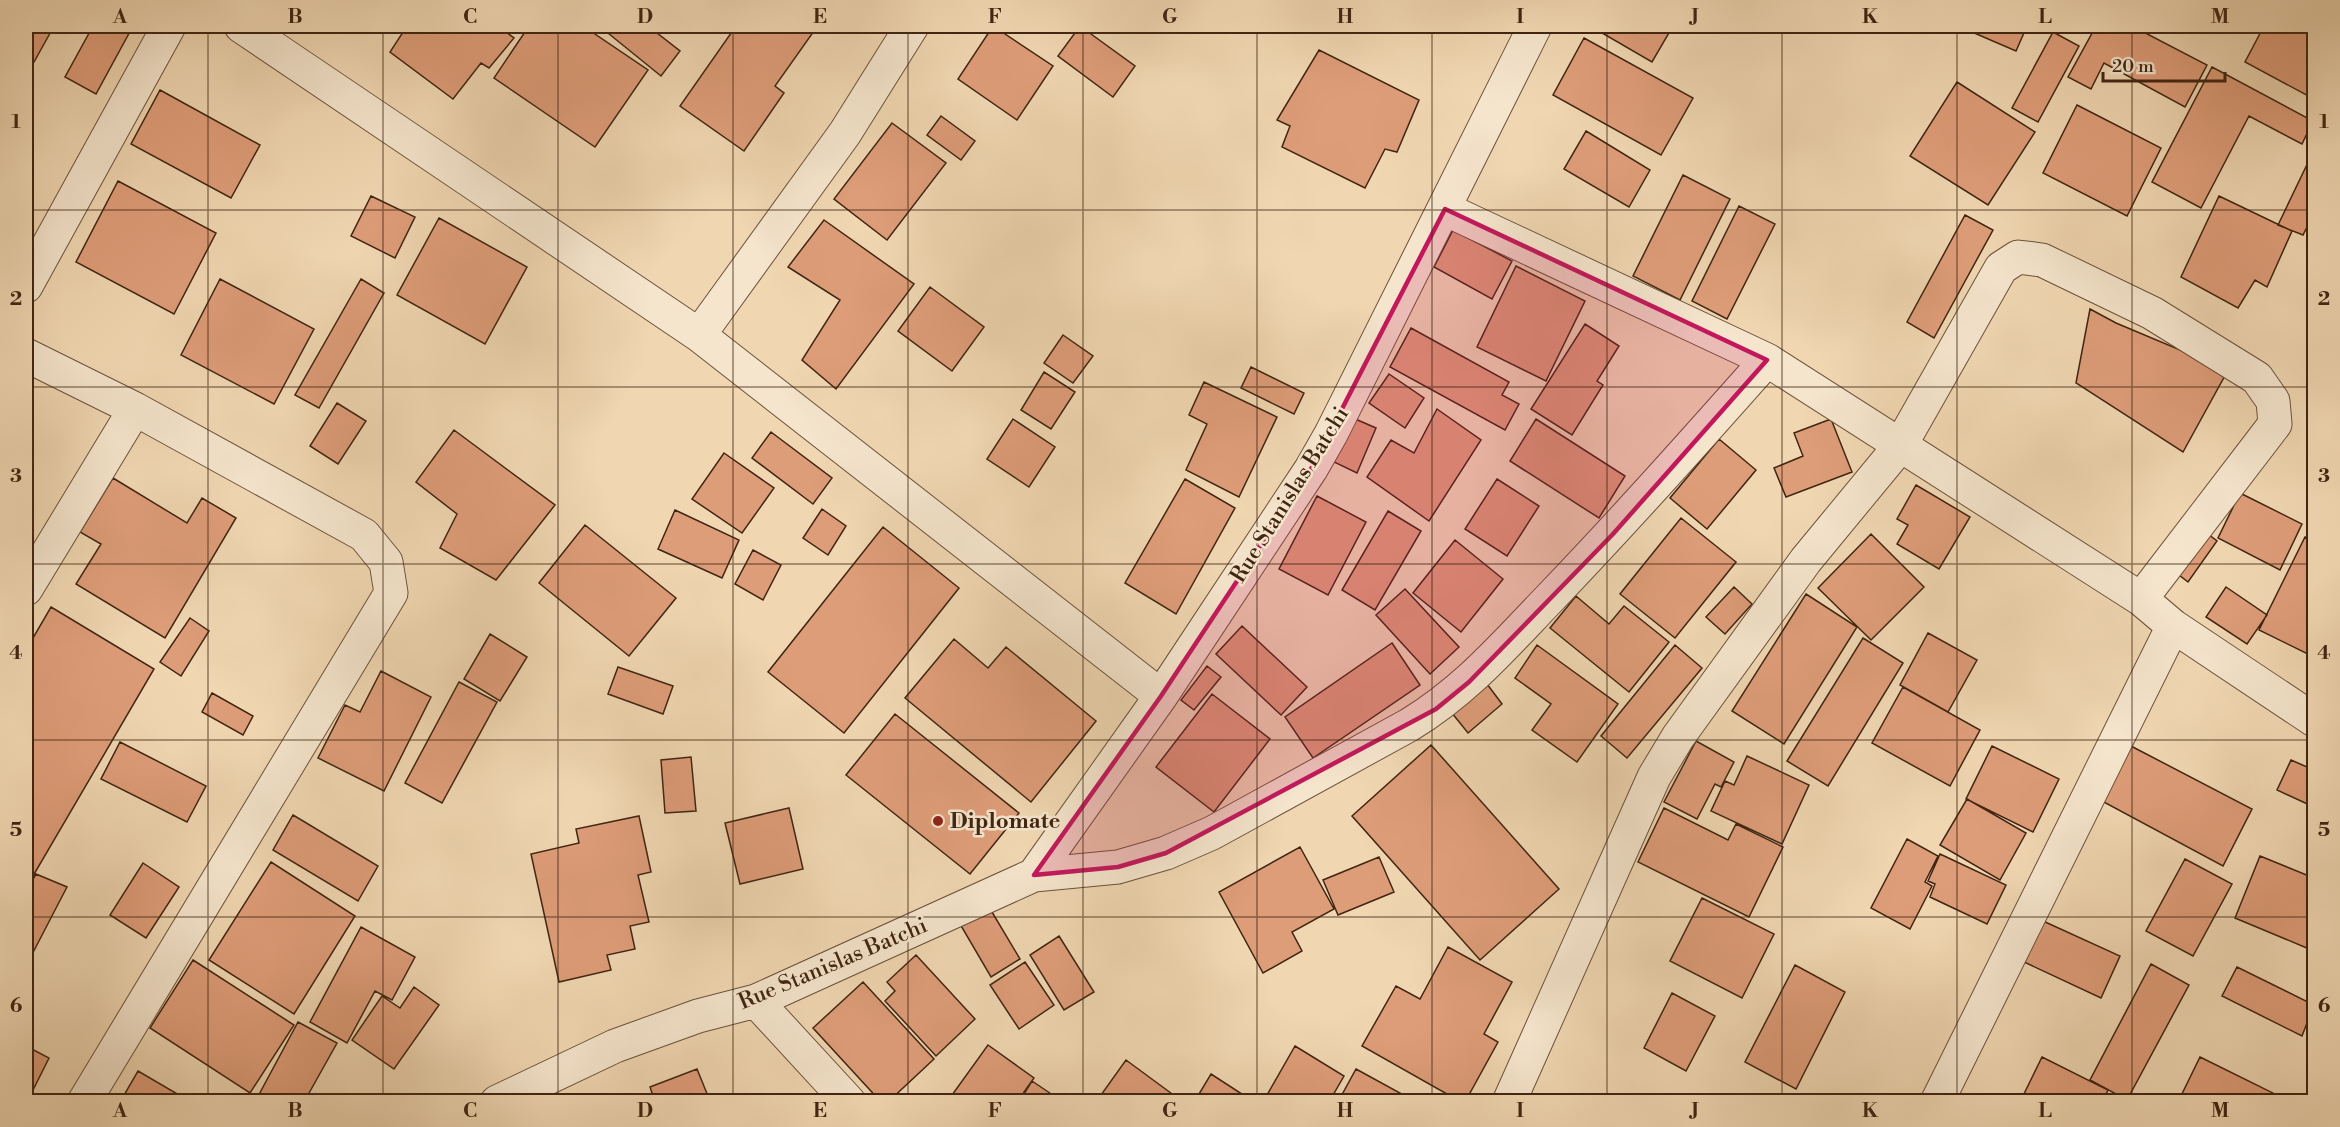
<svg xmlns="http://www.w3.org/2000/svg" width="2340" height="1127" font-family="'Libre Bodoni',serif">
<style>
.building{fill:#de9d79;stroke:#402512;stroke-width:1.5}
.lines{fill:none;stroke-linecap:round;stroke-linejoin:round}
.minor-casing{stroke:#6c523a;stroke-width:35}
.minor{stroke:#f5e5cd;stroke-width:33}
.marked{fill:#c2185b;fill-opacity:0.2;stroke:#c2185b;stroke-width:4.5;stroke-linejoin:round}
.grid{fill:none;stroke:#402512;stroke-width:1.5;stroke-opacity:0.55}
.poi-dot{fill:#8f2418;stroke:#f5e5cd;stroke-width:2}
.labels{text-anchor:middle;dominant-baseline:central;stroke-width:5;stroke-linejoin:round;paint-order:stroke}
.street-label{font-size:22px;fill:#402512;stroke:#f5e5cd}
.poi-label{font-size:22px;font-weight:bold;fill:#402512;stroke:#f5e5cd;text-anchor:start}
.neatline{fill:none;stroke:#402512;stroke-width:2}
.grid-label{font-size:20px;text-anchor:middle;font-weight:bold;fill:#402512}
</style>
<rect width="100%" height="100%" fill="#f0d7b2"/>
<filter id="stains"><feTurbulence type="fractalNoise" baseFrequency=".00333" numOctaves="4"/><feColorMatrix values="0 0 0 0 .2 0 0 0 0 .09 0 0 0 0 .02 0 0 0 .5 -.17"/></filter>
<radialGradient id="worn" r=".72"><stop offset=".6" stop-color="#630" stop-opacity="0"/><stop offset="1" stop-color="#630" stop-opacity=".3"/></radialGradient>
<path class="building" d="M26,26H54L34,62L26,57Z
M93,26H133L96,94L65,77Z
M407,26H498L514,38L489,68L481,63L453,99L390,52Z
M529,26H583L648,70L595,147L494,78Z
M606,26H648L680,51L661,76L603,29Z
M736,26H806L814,31L775,86L784,93L744,151L680,106Z
M993,26L1053,66L1017,120L958,79Z
M1080,26L1135,66L1113,97L1058,56Z
M1590,26H1673L1652,62Z
M1958,26H2027L2016,51Z
M2096,26H2132L2207,65L2185,107L2104,63L2091,89L2068,77Z
M2264,26H2314V99L2245,62Z
M2053,32L2079,46L2038,122L2012,108Z
M1584,38L1693,98L1661,155L1553,95Z
M1319,50L1419,100L1397,152L1385,149L1365,188L1282,147L1290,126L1277,120Z
M2212,67L2313,121L2302,144L2249,116L2201,208L2152,182Z
M1957,82L2035,132L1988,205L1910,156Z
M160,90L260,145L231,198L131,144Z
M2077,105L2161,148L2127,216L2043,173Z
M941,116L975,141L961,160L927,135Z
M892,123L946,163L887,240L834,199Z
M1586,131L1650,170L1629,207L1564,169Z
M2314,150V213L2303,235L2278,225Z
M1683,175L1730,199L1680,300L1633,276Z
M118,181L216,233L174,314L76,262Z
M371,196L415,217L395,258L351,236Z
M2219,196L2292,231L2267,287L2255,280L2238,308L2181,277Z
M1739,206L1775,224L1727,319L1692,301Z
M1965,215L1993,230L1934,338L1907,322Z
M439,218L527,267L485,344L397,295Z
M824,220L914,284L836,389L802,360L840,300L788,267Z
M1453,230L1512,261L1492,299L1434,267Z
M1516,266L1585,301L1546,381L1477,347Z
M220,279L314,329L274,404L181,355Z
M361,279L384,293L319,408L295,395Z
M930,287L984,327L952,371L898,331Z
M2090,309L2116,323L2228,370L2183,452L2076,383Z
M1585,324L1619,346L1597,381L1603,385L1572,435L1531,409Z
M1411,328L1509,382L1502,395L1519,404L1505,430L1390,367Z
M1063,335L1093,356L1073,383L1044,363Z
M1251,367L1304,393L1294,414L1241,388Z
M1044,372L1075,392L1051,429L1021,410Z
M1389,374L1424,398L1405,428L1369,403Z
M1204,382L1277,417L1239,497L1186,470L1207,424L1189,415Z
M337,403L366,421L338,464L310,446Z
M1437,409L1481,440L1429,521L1367,477L1391,440L1414,453Z
M1353,418L1376,428L1357,473L1334,462Z
M1013,419L1055,447L1029,487L987,459Z
M1536,419L1625,476L1599,518L1510,461Z
M1831,419L1852,472L1786,497L1774,468L1803,456L1794,433Z
M454,430L555,505L496,580L440,548L457,514L416,482Z
M771,432L832,478L813,504L752,458Z
M1719,439L1756,470L1707,529L1670,498Z
M724,453L774,488L742,533L692,499Z
M113,478L187,523L202,498L236,518L165,638L76,584L101,544L80,532Z
M1185,479L1235,508L1176,614L1125,583Z
M1497,479L1539,506L1507,556L1465,529Z
M1916,485L1970,517L1939,569L1897,544L1908,525L1897,519Z
M2240,493L2302,524L2280,570L2218,538Z
M1317,496L1366,522L1328,595L1279,569Z
M822,509L846,526L828,555L803,538Z
M675,510L739,540L722,578L658,549Z
M1388,511L1421,531L1375,610L1342,590Z
M1681,518L1736,562L1675,638L1620,594Z
M585,525L676,598L629,656L539,583Z
M883,527L959,588L844,733L768,672Z
M2204,531L2217,541L2188,582L2174,571Z
M1871,534L1924,587L1871,640L1818,588Z
M2305,537L2314,541V657L2259,630Z
M1455,540L1503,579L1461,632L1413,593Z
M753,550L781,565L763,600L735,584Z
M1734,587L1752,604L1725,634L1706,617Z
M2226,587L2267,615L2247,644L2206,617Z
M1405,589L1459,647L1430,674L1376,615Z
M1806,594L1857,627L1784,744L1732,711Z
M1576,596L1609,624L1624,606L1669,642L1629,692L1550,628Z
M51,607L154,669L26,888V650Z
M190,618L209,631L181,676L160,662Z
M1242,626L1307,687L1281,715L1216,654Z
M1928,633L1977,660L1948,712L1900,685Z
M490,634L527,657L500,701L464,679Z
M1863,638L1903,663L1828,786L1787,761Z
M954,639L988,668L1006,647L1096,721L1031,802L905,698Z
M1392,643L1420,685L1313,758L1285,717Z
M1537,645L1618,704L1577,762L1532,730L1551,704L1515,678Z
M1675,645L1702,668L1627,758L1601,736Z
M1207,666L1221,677L1194,710L1181,700Z
M618,667L673,686L663,714L608,694Z
M381,671L431,697L384,791L318,758L345,705L360,712Z
M459,682L497,702L442,803L405,783Z
M1487,684L1502,704L1468,733L1452,713Z
M1903,687L1980,730L1950,786L1872,743Z
M212,693L253,716L243,735L202,712Z
M1212,694L1270,739L1214,812L1156,767Z
M895,714L1019,813L970,874L846,775Z
M1696,741L1734,762L1721,787L1715,784L1697,819L1664,802Z
M120,742L206,786L187,822L101,779Z
M1431,745L1559,889L1480,960L1352,816Z
M2129,745L2252,809L2223,866L2100,800Z
M1992,746L2059,779L2033,832L1966,799Z
M1747,756L1809,785L1782,844L1711,811L1725,781L1734,785Z
M691,757L696,811L665,813L661,760Z
M2291,760L2314,770V807L2277,790Z
M1967,799L2026,833L2000,880L1940,845Z
M789,808L803,869L740,884L725,823Z
M1664,808L1728,840L1736,824L1783,847L1749,917L1638,862Z
M293,815L378,866L358,901L273,850Z
M639,816L651,872L638,875L649,922L630,926L635,949L607,955L611,970L559,982L531,854L579,843L576,829Z
M1907,839L1938,856L1925,882L1932,886L1910,929L1871,908Z
M1300,847L1334,909L1292,932L1302,951L1263,973L1219,892Z
M1940,854L2006,885L1987,924L1930,897L1935,884L1928,881Z
M2260,856L2314,878V951L2235,918Z
M1379,857L1394,892L1338,915L1323,880Z
M2185,859L2232,884L2193,956L2146,931Z
M271,862L355,916L294,1014L209,960Z
M143,863L179,887L146,938L110,915Z
M36,874L67,887L26,966V891Z
M1702,898L1774,934L1742,998L1670,961Z
M989,907L1020,959L991,977L960,924Z
M2043,921L2120,956L2101,998L2024,962Z
M361,927L415,957L392,1000L375,991L347,1043L310,1022Z
M1059,936L1094,992L1064,1010L1030,955Z
M1448,947L1512,982L1484,1034L1498,1042L1465,1102H1461L1362,1046L1396,986L1420,999Z
M916,955L975,1019L936,1056L885,1001L895,991L887,982Z
M193,960L294,1025L250,1093L150,1028Z
M1025,962L1054,1005L1019,1029L990,985Z
M2151,964L2189,985L2127,1100L2090,1080Z
M1795,965L1845,992L1796,1089L1745,1062Z
M2237,967L2314,1005L2302,1036L2222,996Z
M863,982L934,1059L888,1102H881L813,1028Z
M414,987L439,1005L394,1069L352,1040L382,996L400,1008Z
M1672,993L1715,1016L1686,1071L1644,1048Z
M298,1022L337,1043L304,1102H255Z
M988,1045L1034,1078L1017,1102H947Z
M26,1046L49,1058L27,1102H26Z
M1295,1046L1344,1076L1329,1102H1263Z
M2042,1057L2108,1090L2102,1102H2020Z
M2200,1057L2289,1101L2288,1102H2178Z
M1126,1060L1183,1102H1096Z
M697,1069L708,1096L694,1102H655L650,1087Z
M1356,1069L1411,1099L1410,1102H1338Z
M138,1071L191,1102H120Z
M1211,1074L1248,1098L1245,1102H1201L1196,1099Z
M1032,1081L1063,1102H1019Z"/>
<g class="lines">
<g class="minor-casing">
<path id="minor" d="M241,26L699,335L1161,696
M1445,209L1767,360L2141,599L2173,626L2314,720
M26,286L169,26
M699,335L845,133L912,26
M26,355L135,409L364,535L386,562L391,593L84,1102
M26,589L135,409
M1034,875L1161,696L1311,469L1331,434L1535,26
M756,1001L849,1102
M497,1102L615,1046L698,1016L756,1001L1034,875L1118,867L1166,853L1212,833L1409,725C1465,691 1503,647 1548,600C1623,522 1695,441 1767,360
M1509,1102L1654,777L1678,737L1806,560L1900,446L2001,268L2018,257L2042,260L2152,313L2257,378L2273,401L2275,424L2141,599
M1937,1102L2173,626"/>
</g>
<use href="#minor" class="minor"/>
</g>
<path class="marked" d="M1445,209L1767,360L1613,534L1469,682L1436,709L1166,853L1118,867L1034,875L1161,696L1311,469Z"/>
<path class="grid" d="M208,26V1102M383,26V1102M558,26V1102M733,26V1102M908,26V1102M1083,26V1102M1257,26V1102M1432,26V1102M1607,26V1102M1782,26V1102M1957,26V1102M2132,26V1102M26,210H2314M26,387H2314M26,564H2314M26,740H2314M26,917H2314"/>
<circle class="poi-dot" cx="938" cy="821" r="6"/>
<g class="labels">
<g class="street-label">
<text transform="translate(1290 495) rotate(-58)">Rue Stanislas Batchi</text>
<text transform="translate(833 964) rotate(-23)">Rue Stanislas Batchi</text>
</g>
<g class="poi-label">
<text x="950" y="821">Diplomate</text>
</g>
</g>
<rect width="2340" height="1127" fill="none" stroke="#f0d7b2" stroke-width="66"/>
<path d="M2103 72v9h122v-9" fill="none" stroke="#402512" stroke-width="3"/>
<text x="2112" y="72" font-size="18" fill="#402512" stroke="#f5e5cd" stroke-width="4.5" paint-order="stroke">20 m</text>
<rect x="33" y="33" width="2274" height="1061" class="neatline"/>
<g class="grid-label">
<text x="120" y="23">A</text>
<text x="295" y="23">B</text>
<text x="470" y="23">C</text>
<text x="645" y="23">D</text>
<text x="820" y="23">E</text>
<text x="995" y="23">F</text>
<text x="1170" y="23">G</text>
<text x="1345" y="23">H</text>
<text x="1520" y="23">I</text>
<text x="1695" y="23">J</text>
<text x="1870" y="23">K</text>
<text x="2045" y="23">L</text>
<text x="2220" y="23">M</text>
<text x="16" y="128">1</text>
<text x="2324" y="128">1</text>
<text x="16" y="305">2</text>
<text x="2324" y="305">2</text>
<text x="16" y="482">3</text>
<text x="2324" y="482">3</text>
<text x="16" y="659">4</text>
<text x="2324" y="659">4</text>
<text x="16" y="836">5</text>
<text x="2324" y="836">5</text>
<text x="16" y="1012">6</text>
<text x="2324" y="1012">6</text>
<text x="120" y="1117">A</text>
<text x="295" y="1117">B</text>
<text x="470" y="1117">C</text>
<text x="645" y="1117">D</text>
<text x="820" y="1117">E</text>
<text x="995" y="1117">F</text>
<text x="1170" y="1117">G</text>
<text x="1345" y="1117">H</text>
<text x="1520" y="1117">I</text>
<text x="1695" y="1117">J</text>
<text x="1870" y="1117">K</text>
<text x="2045" y="1117">L</text>
<text x="2220" y="1117">M</text>
</g>
<rect width="100%" height="100%" filter="url(#stains)"/>
<rect width="100%" height="100%" fill="url(#worn)"/>
</svg>
